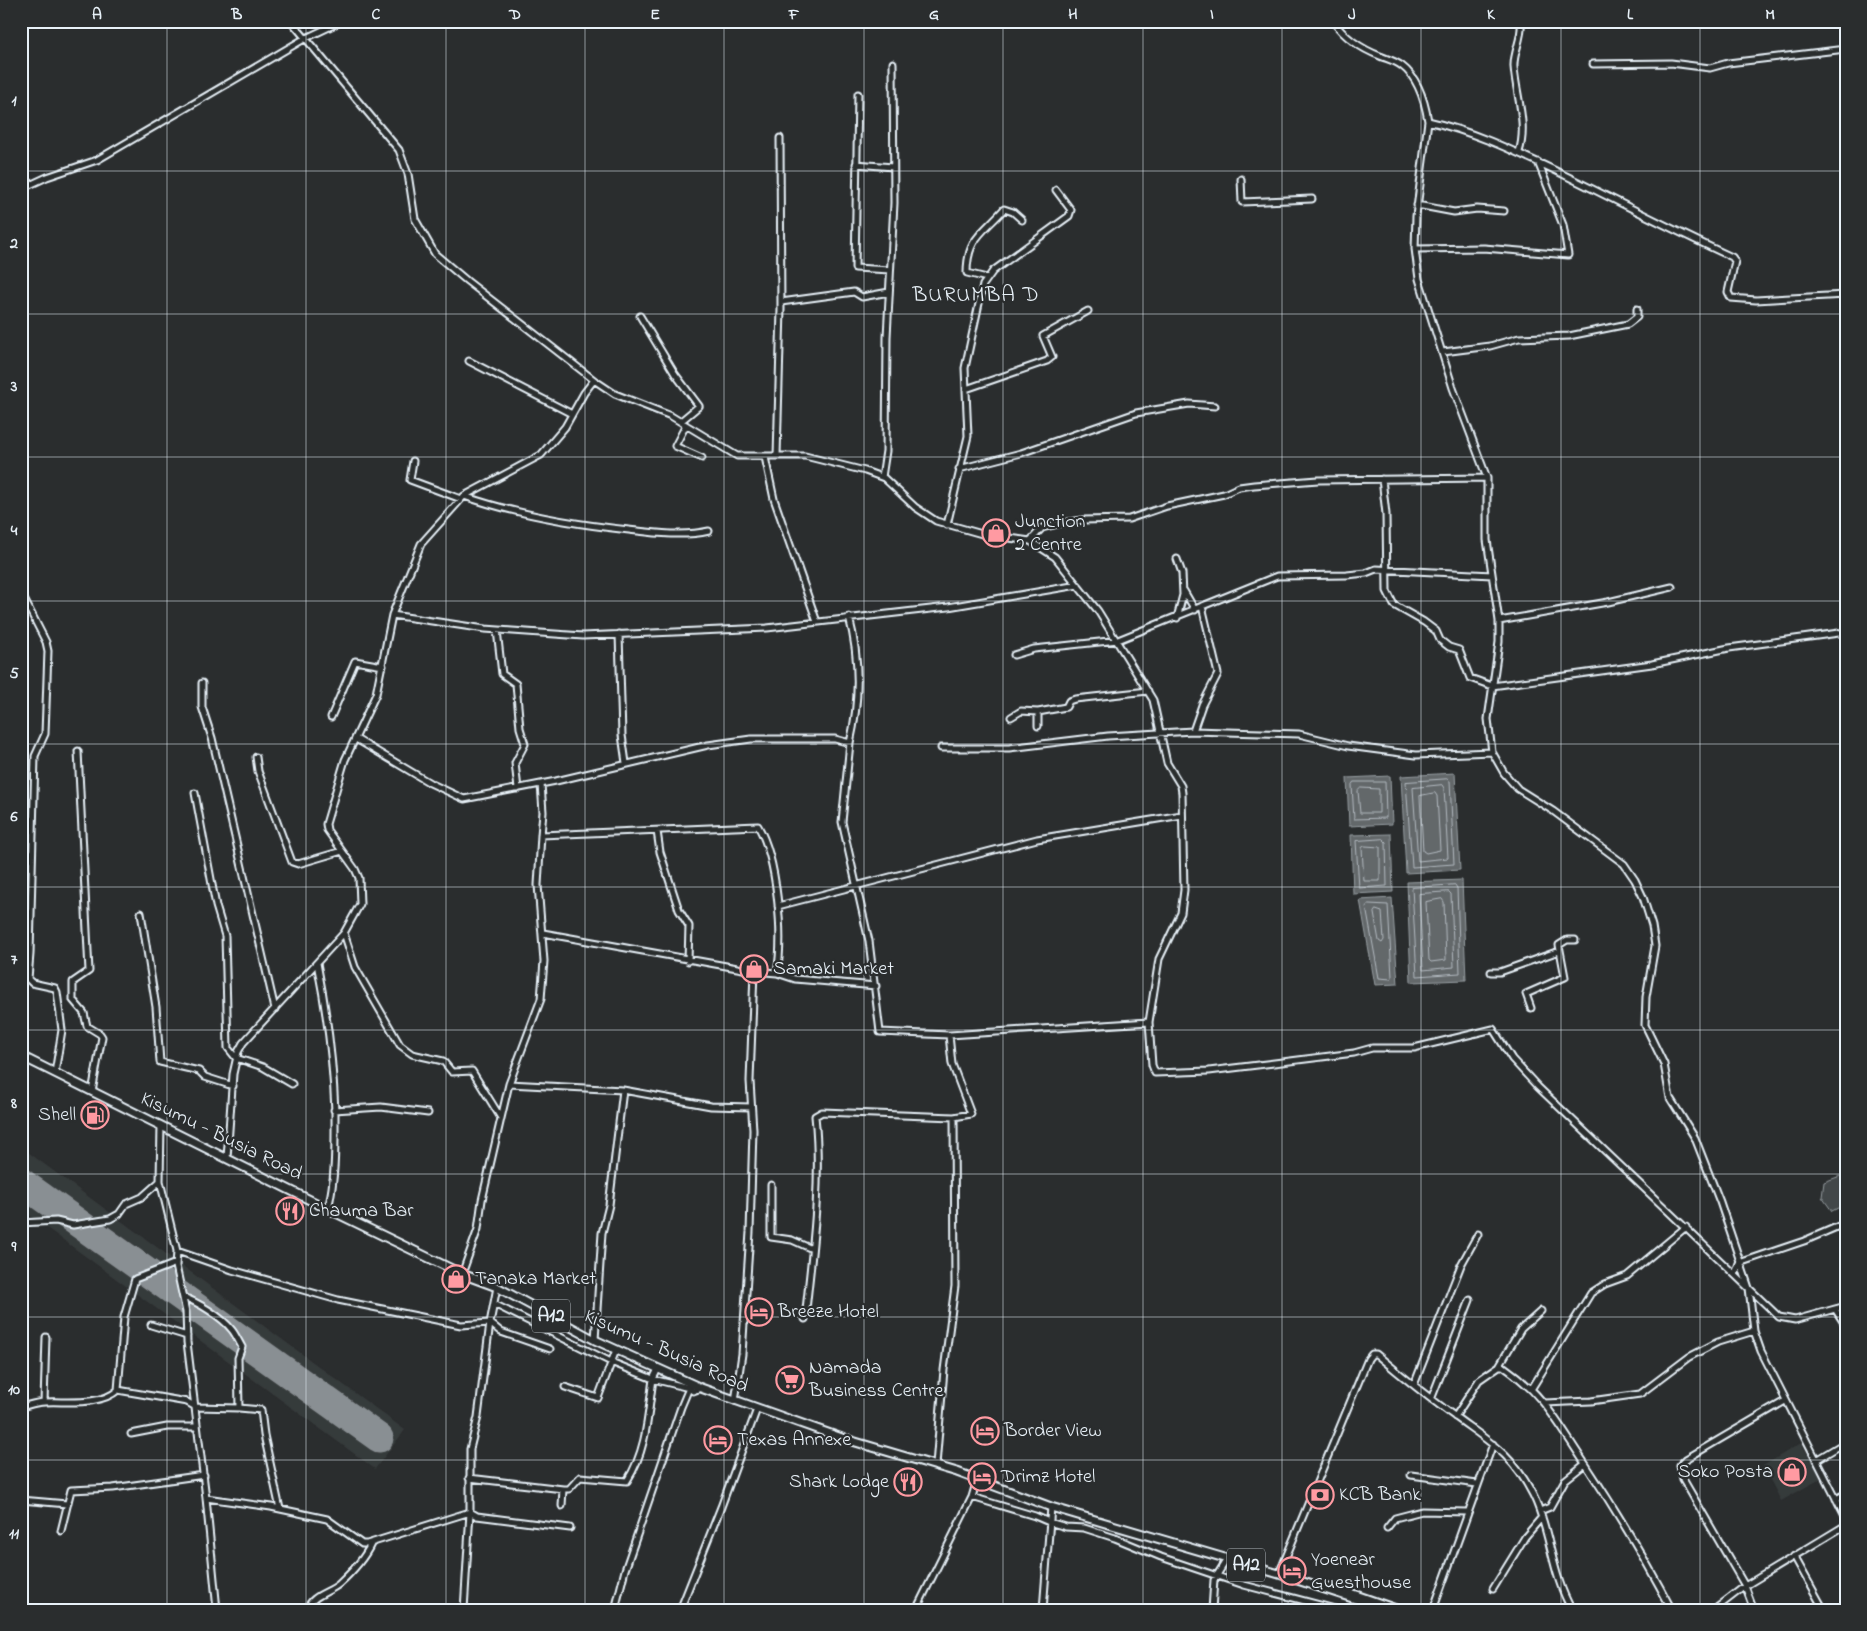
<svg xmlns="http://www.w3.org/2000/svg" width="1867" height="1631" font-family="'Indie Flower',sans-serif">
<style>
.built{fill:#363a3b}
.green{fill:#424648;stroke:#959ca0}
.water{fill:#63686b;stroke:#989fa3}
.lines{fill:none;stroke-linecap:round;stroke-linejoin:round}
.shore{stroke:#b3bac0;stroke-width:1}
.runway{stroke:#898f93;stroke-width:29}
.minor-casing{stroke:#e8f1f8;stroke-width:9}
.highway-casing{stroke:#e8f1f8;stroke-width:11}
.minor{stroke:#2a2d2e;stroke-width:5}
.highway{stroke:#2a2d2e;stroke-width:7}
.grid{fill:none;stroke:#e8f1f8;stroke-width:1;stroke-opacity:0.55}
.labels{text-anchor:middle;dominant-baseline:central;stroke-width:4.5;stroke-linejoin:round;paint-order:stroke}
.shield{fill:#2a2d2e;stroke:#afb6bb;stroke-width:1}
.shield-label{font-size:19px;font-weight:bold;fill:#e8f1f8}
.poi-label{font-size:20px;fill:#e8f1f8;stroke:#2a2d2e;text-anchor:start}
.street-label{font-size:20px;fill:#e8f1f8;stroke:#2a2d2e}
.quarter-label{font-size:22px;letter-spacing:1px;fill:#e8f1f8;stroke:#2a2d2e}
.neatline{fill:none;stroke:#e8f1f8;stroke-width:2}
.grid-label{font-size:16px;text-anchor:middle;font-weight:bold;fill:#e8f1f8}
</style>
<rect width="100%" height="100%" fill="#2a2d2e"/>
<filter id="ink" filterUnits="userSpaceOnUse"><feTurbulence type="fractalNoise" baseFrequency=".02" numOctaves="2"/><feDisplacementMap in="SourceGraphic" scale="10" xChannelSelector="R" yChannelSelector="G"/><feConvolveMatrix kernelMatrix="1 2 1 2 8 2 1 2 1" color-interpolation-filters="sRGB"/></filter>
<g filter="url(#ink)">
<path class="built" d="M21,1147L405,1430L375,1469L21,1209Z
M1801,1443L1822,1478L1781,1501L1763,1466Z"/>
<path class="green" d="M1846,1174V1204L1832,1211L1822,1197L1824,1182Z"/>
<path class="water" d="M1455,773L1460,870L1406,873L1401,776Z
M1390,776L1392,824L1349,826L1347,778Z
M1391,834L1393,892L1353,894L1351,835Z
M1462,880L1466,980L1411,982L1407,882Z
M1392,898L1398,984L1375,985L1360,900Z"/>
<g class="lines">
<path class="shore" d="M1447,779L1450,781L1454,864L1412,867L1406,782Z
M1354,782H1385L1386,818L1354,819L1352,785Z
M1442,785L1444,788L1448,858L1418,861L1413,788Z
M1361,788L1379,789V813H1360L1358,791Z
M1435,793L1437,796L1440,850L1426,853L1423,851L1420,796Z
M1383,839L1386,842L1387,886L1359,888L1356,841Z
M1365,846L1380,847V881H1364L1362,848Z
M1455,885L1457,888L1460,973L1417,976L1412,888Z
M1449,892L1451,894L1454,967L1423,970L1419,894Z
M1442,899L1444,902L1446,960L1431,962L1429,960L1426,902Z
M1369,904L1388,905L1392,977L1391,979L1379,978L1366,907Z
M1376,910L1382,912L1384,940L1382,943L1379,941L1374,913Z"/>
<path class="runway" d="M21,1182L379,1438"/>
<g class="minor-casing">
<path id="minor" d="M291,21L399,150L408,174L415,219L435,254L467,281L594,380
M1333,21C1345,38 1362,49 1380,56C1387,59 1396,61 1402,66C1418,78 1425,102 1428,121L1416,216L1415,249L1419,279L1453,388L1487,478V540L1499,621V642L1488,719L1492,752L1504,773L1518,789L1553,811L1624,864L1635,880L1643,897L1652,926L1655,946L1646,997L1645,1025L1664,1064L1670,1098L1695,1138L1720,1202L1749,1288L1754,1331L1761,1351L1846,1518
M1593,64L1671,63L1710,68L1728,63L1846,49
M858,94L855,268L890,270
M1428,121C1471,131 1510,149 1550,168C1610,197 1670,229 1732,257L1735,261L1728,292L1731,298L1756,300L1846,295
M1519,152C1528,124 1516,95 1514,67C1513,52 1523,38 1521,21
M856,164L893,167
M1241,179L1242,202L1312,199
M21,189L47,177L97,160L304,39L342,21
M1417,205L1454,212L1477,209L1504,211
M1415,249L1484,248L1568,255L1563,225L1538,162
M987,278L967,273C967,238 983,233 1004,209L1013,212L1022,220
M781,302L854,292L862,297L889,292
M640,316L675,374L699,406L681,421
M1443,352L1490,346L1519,338L1569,336L1628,324L1637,317V309
M469,361L572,414
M966,389L1047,361L1052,357L1043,336L1088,311
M686,425L675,446L702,458
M777,456L781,309L780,138
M765,457L774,499L817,622
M413,461L410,480L461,499
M959,469L1021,453L1136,413L1189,404L1215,406
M882,477L886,451L887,337L894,203L893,63
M1382,479L1386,514L1387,591L1394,605L1424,622L1436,631L1440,640L1449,647L1459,650L1470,678L1492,686L1652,664L1729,648L1846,632
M464,496C518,515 572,524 629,530C654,533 683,537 709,531
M947,525L968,436L965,368L983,285L993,271L1069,216L1071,210L1056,190
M1030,541L1042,528L1062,523L1083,520L1129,519L1167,506L1224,494L1239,487L1254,485L1318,480L1487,478
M1184,591L1195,610
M21,593L46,642L48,651L45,734L35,756L30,954L28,979L32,983L55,988L57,992L62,1030L55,1073
M392,615L485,629L583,636L767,628L948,607L1078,585
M849,617C860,659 860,700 850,743
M1177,618L1183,595L1182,573L1177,559
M1499,621L1608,602L1672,587
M497,630L502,674L516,684L520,728L525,744L515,763L518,789
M619,634L622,735L626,763
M1014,655L1034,649L1118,640L1277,576L1347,575L1366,573L1376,569L1492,575
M202,683V707L212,738L275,1009
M331,717L355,661L383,666
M1011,717L1021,711L1038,712
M1038,726V712L1066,707L1069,701L1075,699L1148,691
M1193,731L1202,705L1218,674L1202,606
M356,739L430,783L464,799L556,781L708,745L751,739H835L850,743L842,822L869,941L880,1032L949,1035L1149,1022
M941,748H1009L1108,736L1193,731L1299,734L1348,746L1416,755L1492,752
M78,751L89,971L73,982V1000L84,1013L87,1026L100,1034L102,1037L92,1092
M256,757L258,771L292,862L298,864L342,851
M541,784L543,812L541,835L758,826C777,858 784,935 777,973L795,979L876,986
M195,793L216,906L225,936L228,1048L236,1058L263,1067L292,1084
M657,831L660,852L679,910L689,926L688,961
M778,906L1037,839L1182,815
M141,913L156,1007L160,1062L199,1071L205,1077L233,1086
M344,933L355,967L400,1045L412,1054L443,1061L452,1072L472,1071L501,1118
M543,933L754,971L750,1081L753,1130L750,1232L742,1354L735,1401
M317,963C327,1013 333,1061 335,1111C335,1145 336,1176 328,1209
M754,971L777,973
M1491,972H1500L1559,951
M1531,1008L1526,994L1565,977L1559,945L1567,940H1575
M509,1084L623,1090L711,1106L751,1107
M334,1110L381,1107L428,1113
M161,1125L160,1181L177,1251L176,1266L186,1312L187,1342L206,1498
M227,1158L233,1074L238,1052L243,1043L344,933L360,904L359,878L355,869L327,830L326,824L345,760L376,694L392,615L421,544L464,496L541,455L565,427L584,393L594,380L615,394L671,416L737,456H805L865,471L884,478L915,507L936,521L982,534L1030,541L1055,557L1098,611L1153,700L1167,763L1181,786L1182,793L1184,890L1181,913L1159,959L1149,1022L1152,1065L1155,1073L1209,1071L1354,1053L1372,1048H1414L1493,1029L1512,1059L1538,1087L1779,1317L1795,1320L1835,1309L1846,1326
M771,1185V1237L792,1240L812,1249
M21,1223L56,1221L73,1225L110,1219L119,1214L126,1204L142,1197L160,1181
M177,1251L232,1270L338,1300L461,1325L490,1323L501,1332L550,1349
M462,1274L478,1229L482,1200L509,1084L541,999L544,961L538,885L541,835
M1735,1274L1739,1263L1804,1241L1846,1223
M494,1304L611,1362L653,1379L689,1388
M1835,1309L1846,1306
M805,1319C812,1253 822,1183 815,1116L822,1112L954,1117L971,1114L952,1064L949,1035
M151,1325L187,1336
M595,1340L602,1233L609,1205L623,1090
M1499,1366L1521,1329L1541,1311
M1414,1385L1461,1265L1478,1234
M565,1387L598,1398L616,1350
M1532,1388L1591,1293L1605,1284L1627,1276L1686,1227
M118,1390L124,1317L135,1279L176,1263
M1432,1397L1470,1300
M44,1402L46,1337
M1545,1403L1591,1401L1640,1394L1689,1357L1718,1342L1754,1331
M21,1407C29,1405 37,1402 45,1402C68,1401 100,1406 118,1390L187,1402L196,1407L239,1408L238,1358L242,1347C239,1342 236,1335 232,1330C222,1317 198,1302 183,1297
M239,1408L261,1410L264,1435L280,1509
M1455,1417L1479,1380L1499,1366H1503C1546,1396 1558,1424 1586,1465C1617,1512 1646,1560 1672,1610
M131,1434L167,1427H197
M1816,1460L1846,1442
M936,1465L944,1370L955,1286L954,1117
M1411,1475L1477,1484
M469,1478L563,1489H569L580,1477L627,1481C647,1450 648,1414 653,1379L658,1369
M972,1497L1035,1516L1049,1522L1066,1527L1084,1528L1115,1538L1161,1557L1244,1585L1339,1610
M1836,1499L1846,1494
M21,1500L67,1504
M562,1506L563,1489
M1540,1511L1550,1507L1565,1480L1585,1464
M1387,1528L1395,1518L1422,1511L1467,1512
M61,1531L71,1490L113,1488L204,1475
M1794,1556L1824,1610
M1279,1574L1368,1359L1372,1354H1376C1402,1376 1429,1398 1457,1418C1491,1443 1513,1455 1533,1495C1551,1531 1551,1574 1572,1610
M1325,1589L1327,1586H1333L1402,1610
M1493,1589L1525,1537L1542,1517
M217,1610L206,1498L271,1507L327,1519L362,1544H367L470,1512V1449L478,1417L490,1323L497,1287
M307,1610C311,1595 329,1593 339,1584C352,1572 364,1559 371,1544
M464,1610L470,1512L477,1516L570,1528
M615,1610L625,1570L681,1407L689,1388L693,1391L701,1388
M680,1610L721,1507L757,1409
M916,1610L972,1497L977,1480
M1043,1610L1051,1507
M1212,1610L1214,1580L1227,1559
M1433,1610L1493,1444
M1714,1610L1745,1586L1846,1525
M1754,1610L1745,1586L1683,1479L1680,1465L1686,1459L1785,1401"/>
</g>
<g class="highway-casing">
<path id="highway" d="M21,1056L328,1209L462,1274L497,1287L595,1340L701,1388L842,1438L957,1472L1051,1507L1279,1574L1389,1610"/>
</g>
<use href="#minor" class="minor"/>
<use href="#highway" class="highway"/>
</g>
</g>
<path class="grid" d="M167,21V1610M306,21V1610M446,21V1610M585,21V1610M724,21V1610M864,21V1610M1003,21V1610M1143,21V1610M1282,21V1610M1421,21V1610M1561,21V1610M1700,21V1610M21,171H1846M21,314H1846M21,457H1846M21,601H1846M21,744H1846M21,887H1846M21,1030H1846M21,1174H1846M21,1317H1846M21,1460H1846"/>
<defs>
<g id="shop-ring" transform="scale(1.4375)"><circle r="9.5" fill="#2a2d2e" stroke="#ff9aa2" stroke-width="1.5"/><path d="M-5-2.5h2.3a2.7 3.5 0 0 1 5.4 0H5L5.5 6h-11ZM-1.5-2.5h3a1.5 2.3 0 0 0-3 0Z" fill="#ff9aa2"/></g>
<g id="fuel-ring" transform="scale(1.4375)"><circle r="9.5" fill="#2a2d2e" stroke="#ff9aa2" stroke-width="1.5"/><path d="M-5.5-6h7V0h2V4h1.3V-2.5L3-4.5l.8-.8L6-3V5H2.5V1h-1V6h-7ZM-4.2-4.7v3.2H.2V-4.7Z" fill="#ff9aa2"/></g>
<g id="restaurant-ring" transform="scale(1.4375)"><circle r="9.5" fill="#2a2d2e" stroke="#ff9aa2" stroke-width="1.5"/><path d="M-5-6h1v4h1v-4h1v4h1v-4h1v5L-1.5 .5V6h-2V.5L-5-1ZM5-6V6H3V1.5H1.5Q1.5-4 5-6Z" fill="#ff9aa2"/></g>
<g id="hotel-ring" transform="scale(1.4375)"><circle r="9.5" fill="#2a2d2e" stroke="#ff9aa2" stroke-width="1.5"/><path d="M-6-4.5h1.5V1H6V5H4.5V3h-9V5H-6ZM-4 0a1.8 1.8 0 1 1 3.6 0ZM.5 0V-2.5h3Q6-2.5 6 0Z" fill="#ff9aa2"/></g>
<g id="supermarket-ring" transform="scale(1.4375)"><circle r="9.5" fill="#2a2d2e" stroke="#ff9aa2" stroke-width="1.5"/><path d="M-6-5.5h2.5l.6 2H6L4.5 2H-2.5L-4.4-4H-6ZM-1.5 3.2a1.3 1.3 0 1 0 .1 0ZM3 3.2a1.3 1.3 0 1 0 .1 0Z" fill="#ff9aa2"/></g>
<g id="bank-ring" transform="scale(1.4375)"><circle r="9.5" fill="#2a2d2e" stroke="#ff9aa2" stroke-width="1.5"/><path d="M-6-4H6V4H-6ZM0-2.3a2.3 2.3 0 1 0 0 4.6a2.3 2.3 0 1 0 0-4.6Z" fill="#ff9aa2"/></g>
</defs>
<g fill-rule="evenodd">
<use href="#shop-ring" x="996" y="533"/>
<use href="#shop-ring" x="754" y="969"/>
<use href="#fuel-ring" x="95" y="1115"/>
<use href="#restaurant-ring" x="290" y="1211"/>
<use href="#shop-ring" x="456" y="1279"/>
<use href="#hotel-ring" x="759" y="1312"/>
<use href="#supermarket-ring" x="790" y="1380"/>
<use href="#hotel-ring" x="985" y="1431"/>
<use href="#hotel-ring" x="718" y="1440"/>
<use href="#shop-ring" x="1792" y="1472"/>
<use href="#hotel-ring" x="982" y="1477"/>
<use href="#restaurant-ring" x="908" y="1482"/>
<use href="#bank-ring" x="1320" y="1495"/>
<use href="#hotel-ring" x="1292" y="1571"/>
</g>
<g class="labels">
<g class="shield">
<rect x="532" y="1299.5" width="38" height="33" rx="4"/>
<rect x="1227" y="1548.5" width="38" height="33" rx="4"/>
</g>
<g class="shield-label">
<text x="551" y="1316">A12</text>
<text x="1246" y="1565">A12</text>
</g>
<g class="poi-label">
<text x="1015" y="522">Junction<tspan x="1015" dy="23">2 Centre</tspan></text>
<text x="773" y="969">Samaki Market</text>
<text x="76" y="1115" text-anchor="end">Shell</text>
<text x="309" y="1211">Chauma Bar</text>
<text x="475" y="1279">Tanaka Market</text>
<text x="778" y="1312">Breeze Hotel</text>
<text x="809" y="1368">Namada<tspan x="809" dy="23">Business Centre</tspan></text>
<text x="1004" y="1431">Border View</text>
<text x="737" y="1440">Texas Annexe</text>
<text x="1773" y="1472" text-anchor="end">Soko Posta</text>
<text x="1001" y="1477">Drimz Hotel</text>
<text x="889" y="1482" text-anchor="end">Shark Lodge</text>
<text x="1339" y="1495">KCB Bank</text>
<text x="1311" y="1560">Yoenear<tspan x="1311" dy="23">Guesthouse</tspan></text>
</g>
<g class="street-label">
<text transform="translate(221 1137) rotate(26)">Kisumu - Busia Road</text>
<text transform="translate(666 1352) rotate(24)">Kisumu - Busia Road</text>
</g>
<g class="quarter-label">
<text x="976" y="296">BURUMBA D</text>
</g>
</g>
<rect width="1867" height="1631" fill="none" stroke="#2a2d2e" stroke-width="55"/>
<rect x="28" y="28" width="1812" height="1576" class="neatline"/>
<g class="grid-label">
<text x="97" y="19">A</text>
<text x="237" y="19">B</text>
<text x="376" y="19">C</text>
<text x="515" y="19">D</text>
<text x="655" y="19">E</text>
<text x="794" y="19">F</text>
<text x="934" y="19">G</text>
<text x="1073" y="19">H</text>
<text x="1212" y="19">I</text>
<text x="1352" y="19">J</text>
<text x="1491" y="19">K</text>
<text x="1630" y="19">L</text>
<text x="1770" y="19">M</text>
<text x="14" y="105">1</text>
<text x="14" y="248">2</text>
<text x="14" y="391">3</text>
<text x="14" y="535">4</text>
<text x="14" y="678">5</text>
<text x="14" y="821">6</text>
<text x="14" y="964">7</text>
<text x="14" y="1108">8</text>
<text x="14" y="1251">9</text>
<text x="14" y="1394">10</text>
<text x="14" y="1538">11</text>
</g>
</svg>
